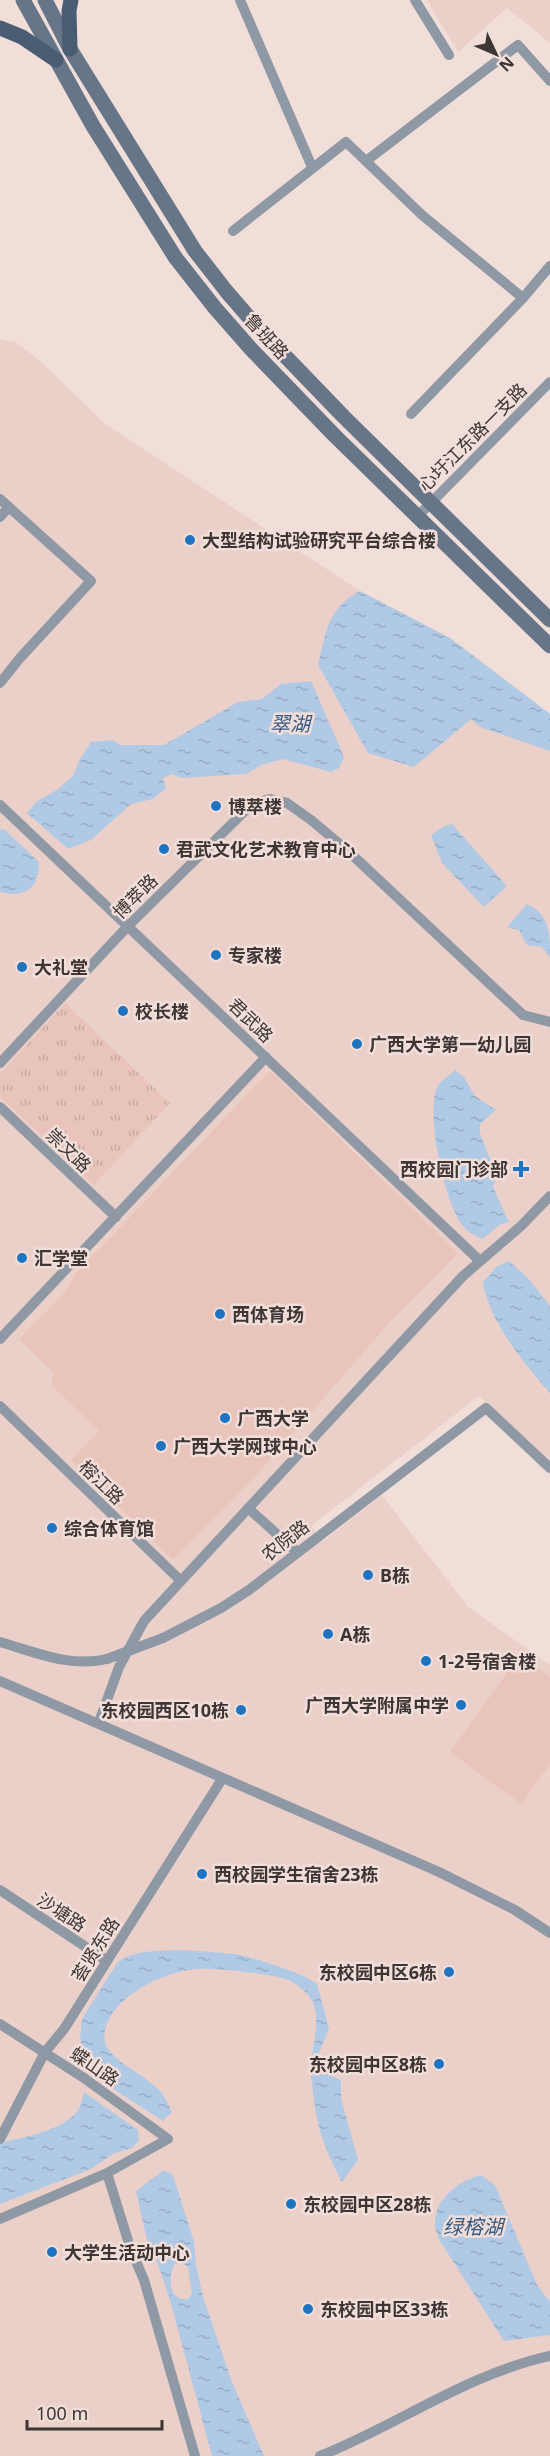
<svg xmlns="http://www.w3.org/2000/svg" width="550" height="2456" font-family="'Noto Sans','Noto Sans SC',sans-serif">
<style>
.built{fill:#ebd0c9}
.grass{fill:url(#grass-tufts)}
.pitch{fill:#e9c4bb}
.water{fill:url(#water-ripples);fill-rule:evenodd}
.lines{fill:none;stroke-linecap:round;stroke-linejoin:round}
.street{stroke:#8e99a5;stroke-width:10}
.secondary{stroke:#667587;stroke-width:15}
.primary{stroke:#495c71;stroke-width:15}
.street-bridge{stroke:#8e99a5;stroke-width:10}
.poi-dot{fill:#1f74c2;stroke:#f1ded9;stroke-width:2}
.labels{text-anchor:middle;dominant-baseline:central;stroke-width:5;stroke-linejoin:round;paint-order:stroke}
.street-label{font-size:18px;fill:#3d3634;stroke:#f1ded9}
.poi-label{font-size:18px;font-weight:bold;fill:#3d3634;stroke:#f1ded9;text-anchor:start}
.water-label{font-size:20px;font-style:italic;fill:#355a82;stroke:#f1ded9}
</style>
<defs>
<pattern id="grass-tufts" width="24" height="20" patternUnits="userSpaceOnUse" patternTransform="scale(1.5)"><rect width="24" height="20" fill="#e9c4bb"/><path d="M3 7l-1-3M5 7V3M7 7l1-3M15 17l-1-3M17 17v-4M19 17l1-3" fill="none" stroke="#c9a9a1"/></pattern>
<pattern id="water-ripples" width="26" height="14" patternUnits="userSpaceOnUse" patternTransform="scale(1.5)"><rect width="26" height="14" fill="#b0c9e5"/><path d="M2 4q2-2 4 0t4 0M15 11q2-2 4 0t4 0" fill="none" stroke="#98adc5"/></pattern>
</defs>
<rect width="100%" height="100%" fill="#f1ded9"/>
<path class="built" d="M427,0H550V43L507,8L458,52Z
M0,339L16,342L48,368L104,423L360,591L450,638L550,714V1464L479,1396L311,1526L323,1541L382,1495L468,1607L550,1665V2456H0Z"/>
<path class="grass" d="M65,1003L170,1103L94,1185L0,1097V1074Z"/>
<path class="pitch" d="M270,1071L458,1253L388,1324L262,1469L173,1560L71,1460L99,1431L51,1385L53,1372L19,1339L64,1293L76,1273Z
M520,1655L550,1677V1764L521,1804L450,1752Z"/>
<path class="water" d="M360,591L450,638L550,714V754V751L480,727L471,719L414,767L368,753L318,665C326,633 327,608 360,591Z
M311,681L344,757L339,768L331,772L283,759L261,765L246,774L181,778L172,774L163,778L166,788L153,799L131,804L91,840L68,849L27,813L36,802L58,789L73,776L80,759L91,742L112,740L121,745H164L238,702L262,699L281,684Z
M452,824L507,886L484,907L442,863L431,835L444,826Z
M0,829L5,830L39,862C39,889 25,898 0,892Z
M527,904C550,915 550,934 550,958L542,947L527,945L519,930L507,927Z
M455,1070L464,1077L475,1096L496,1110L480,1124V1133L497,1177L493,1187L509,1222L499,1225L483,1239C476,1236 469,1233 464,1227C445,1207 424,1110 438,1086C442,1079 450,1075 455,1070Z
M509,1261L528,1278L550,1306V1393C525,1365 488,1320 483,1282L496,1267Z
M182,1950C199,1951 217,1952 234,1954C249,1956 307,1974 317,1984L329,2029L319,2053L317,2064L321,2071L341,2080V2098L358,2160L342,2182C325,2149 317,2130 313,2092C312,2084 310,2074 311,2065C312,2044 324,2013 308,1995C302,1988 294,1982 286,1979C270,1974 212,1967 196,1969C163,1971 99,2002 105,2042C108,2059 145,2075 158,2089C165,2096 168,2104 172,2112L163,2121L87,2072L80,2038L82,2019L117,1963C133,1949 162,1951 182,1950Z
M84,2092L138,2130L139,2140L132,2148L113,2154L91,2169L0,2204V2143C24,2137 57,2132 75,2114C81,2108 82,2099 84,2092Z
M164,2170L172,2174L175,2181L194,2242L196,2265L203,2297L232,2382L264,2456H212L170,2300L156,2258L148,2245L136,2191ZM181,2262L188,2267L192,2293L188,2299C169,2302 167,2277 175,2264Z
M481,2175L495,2185L537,2285L550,2302V2335L504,2341L440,2241C438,2236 434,2228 435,2223C435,2198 460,2180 481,2175Z"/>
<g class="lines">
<path class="street" d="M240,0L312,167
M415,0L449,55
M366,161L518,45L550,81
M233,231L346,142L422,215L523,298
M411,414L523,298L550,266
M0,499L91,581L20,658L0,683
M0,517L9,507
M417,517L550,382
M0,805L479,1260
M0,1063L128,926L251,805L269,799L287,803L311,820L348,851L523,1015L550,1022
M0,1107L116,1217
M0,1339L266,1057
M0,1406L181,1581
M248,1508L297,1552
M163,1638L221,1608L249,1590L486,1408L550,1468
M0,1642C35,1652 70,1668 107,1659
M0,1681L439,1872L515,1910L550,1933
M99,1722L119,1667L144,1621L463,1276L521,1226L550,1196
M0,1890L107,1961
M0,2024L84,2078L168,2139L107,2173L0,2219
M0,2139L45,2052L64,2029L222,1779
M107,2173L130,2247L144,2280L195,2456
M320,2456C398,2425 467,2374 550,2356"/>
<path class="secondary" d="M23,0L93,126L175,257L215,308L251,349L335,436L550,646
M45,0L70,49L195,251L227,292L260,330L344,417L550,620"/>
<path class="primary" d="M0,28L22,37L56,60
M70,49L69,11L71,0"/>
<path class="street-bridge" d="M107,1659L163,1638"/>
</g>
<g class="poi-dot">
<circle cx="190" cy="540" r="6"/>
<circle cx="216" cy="806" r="6"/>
<circle cx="164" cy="849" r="6"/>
<circle cx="216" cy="955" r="6"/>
<circle cx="22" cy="967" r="6"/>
<circle cx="123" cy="1011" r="6"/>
<circle cx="357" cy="1044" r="6"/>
<path d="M518 1160h6v6h6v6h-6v6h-6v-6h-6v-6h6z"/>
<circle cx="22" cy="1258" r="6"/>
<circle cx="220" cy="1314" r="6"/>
<circle cx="225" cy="1418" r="6"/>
<circle cx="161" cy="1446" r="6"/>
<circle cx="52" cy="1528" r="6"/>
<circle cx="368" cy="1575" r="6"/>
<circle cx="328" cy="1634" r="6"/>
<circle cx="426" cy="1661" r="6"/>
<circle cx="461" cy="1705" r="6"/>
<circle cx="241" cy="1710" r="6"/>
<circle cx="202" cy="1874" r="6"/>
<circle cx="449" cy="1972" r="6"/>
<circle cx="439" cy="2064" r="6"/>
<circle cx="291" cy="2204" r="6"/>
<circle cx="52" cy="2252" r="6"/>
<circle cx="308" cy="2309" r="6"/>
</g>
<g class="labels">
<g class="street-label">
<text transform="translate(267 336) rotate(47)">鲁班路</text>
<text transform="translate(472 437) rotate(-45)">心圩江东路一支路</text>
<text transform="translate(135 896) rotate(-45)">博萃路</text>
<text transform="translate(251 1020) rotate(44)">君武路</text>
<text transform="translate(69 1150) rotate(44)">崇文路</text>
<text transform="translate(102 1482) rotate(44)">榕江路</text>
<text transform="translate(285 1540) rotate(-38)">农院路</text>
<text transform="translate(62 1912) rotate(33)">沙塘路</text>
<text transform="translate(95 1949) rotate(-58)">荟贤东路</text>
<text transform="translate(95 2066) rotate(34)">蝶山路</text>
</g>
<g class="poi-label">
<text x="202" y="540">大型结构试验研究平台综合楼</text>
<text x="228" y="806">博萃楼</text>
<text x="176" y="849">君武文化艺术教育中心</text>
<text x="228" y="955">专家楼</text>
<text x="34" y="967">大礼堂</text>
<text x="135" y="1011">校长楼</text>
<text x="369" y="1044">广西大学第一幼儿园</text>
<text x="508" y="1169" text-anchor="end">西校园门诊部</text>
<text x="34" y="1258">汇学堂</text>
<text x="232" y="1314">西体育场</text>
<text x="237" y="1418">广西大学</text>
<text x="173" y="1446">广西大学网球中心</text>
<text x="64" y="1528">综合体育馆</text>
<text x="380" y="1575">B栋</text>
<text x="340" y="1634">A栋</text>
<text x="438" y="1661">1-2号宿舍楼</text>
<text x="449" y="1705" text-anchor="end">广西大学附属中学</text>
<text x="229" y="1710" text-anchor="end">东校园西区10栋</text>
<text x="214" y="1874">西校园学生宿舍23栋</text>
<text x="437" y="1972" text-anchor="end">东校园中区6栋</text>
<text x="427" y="2064" text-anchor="end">东校园中区8栋</text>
<text x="303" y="2204">东校园中区28栋</text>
<text x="64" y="2252">大学生活动中心</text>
<text x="320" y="2309">东校园中区33栋</text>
</g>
<g class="water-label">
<text x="290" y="723">翠湖</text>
<text x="473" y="2226">绿榕湖</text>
</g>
</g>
<g transform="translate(496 54) rotate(134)" stroke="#f1ded9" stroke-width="4.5" paint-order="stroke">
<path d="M0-4.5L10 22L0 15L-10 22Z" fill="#3d3634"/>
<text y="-9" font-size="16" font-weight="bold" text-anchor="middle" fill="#3d3634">N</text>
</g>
<path d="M27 2420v9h135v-9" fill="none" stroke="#3d3634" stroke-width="3"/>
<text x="36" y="2420" font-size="18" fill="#3d3634" stroke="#f1ded9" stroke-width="4.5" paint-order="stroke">100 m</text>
</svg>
